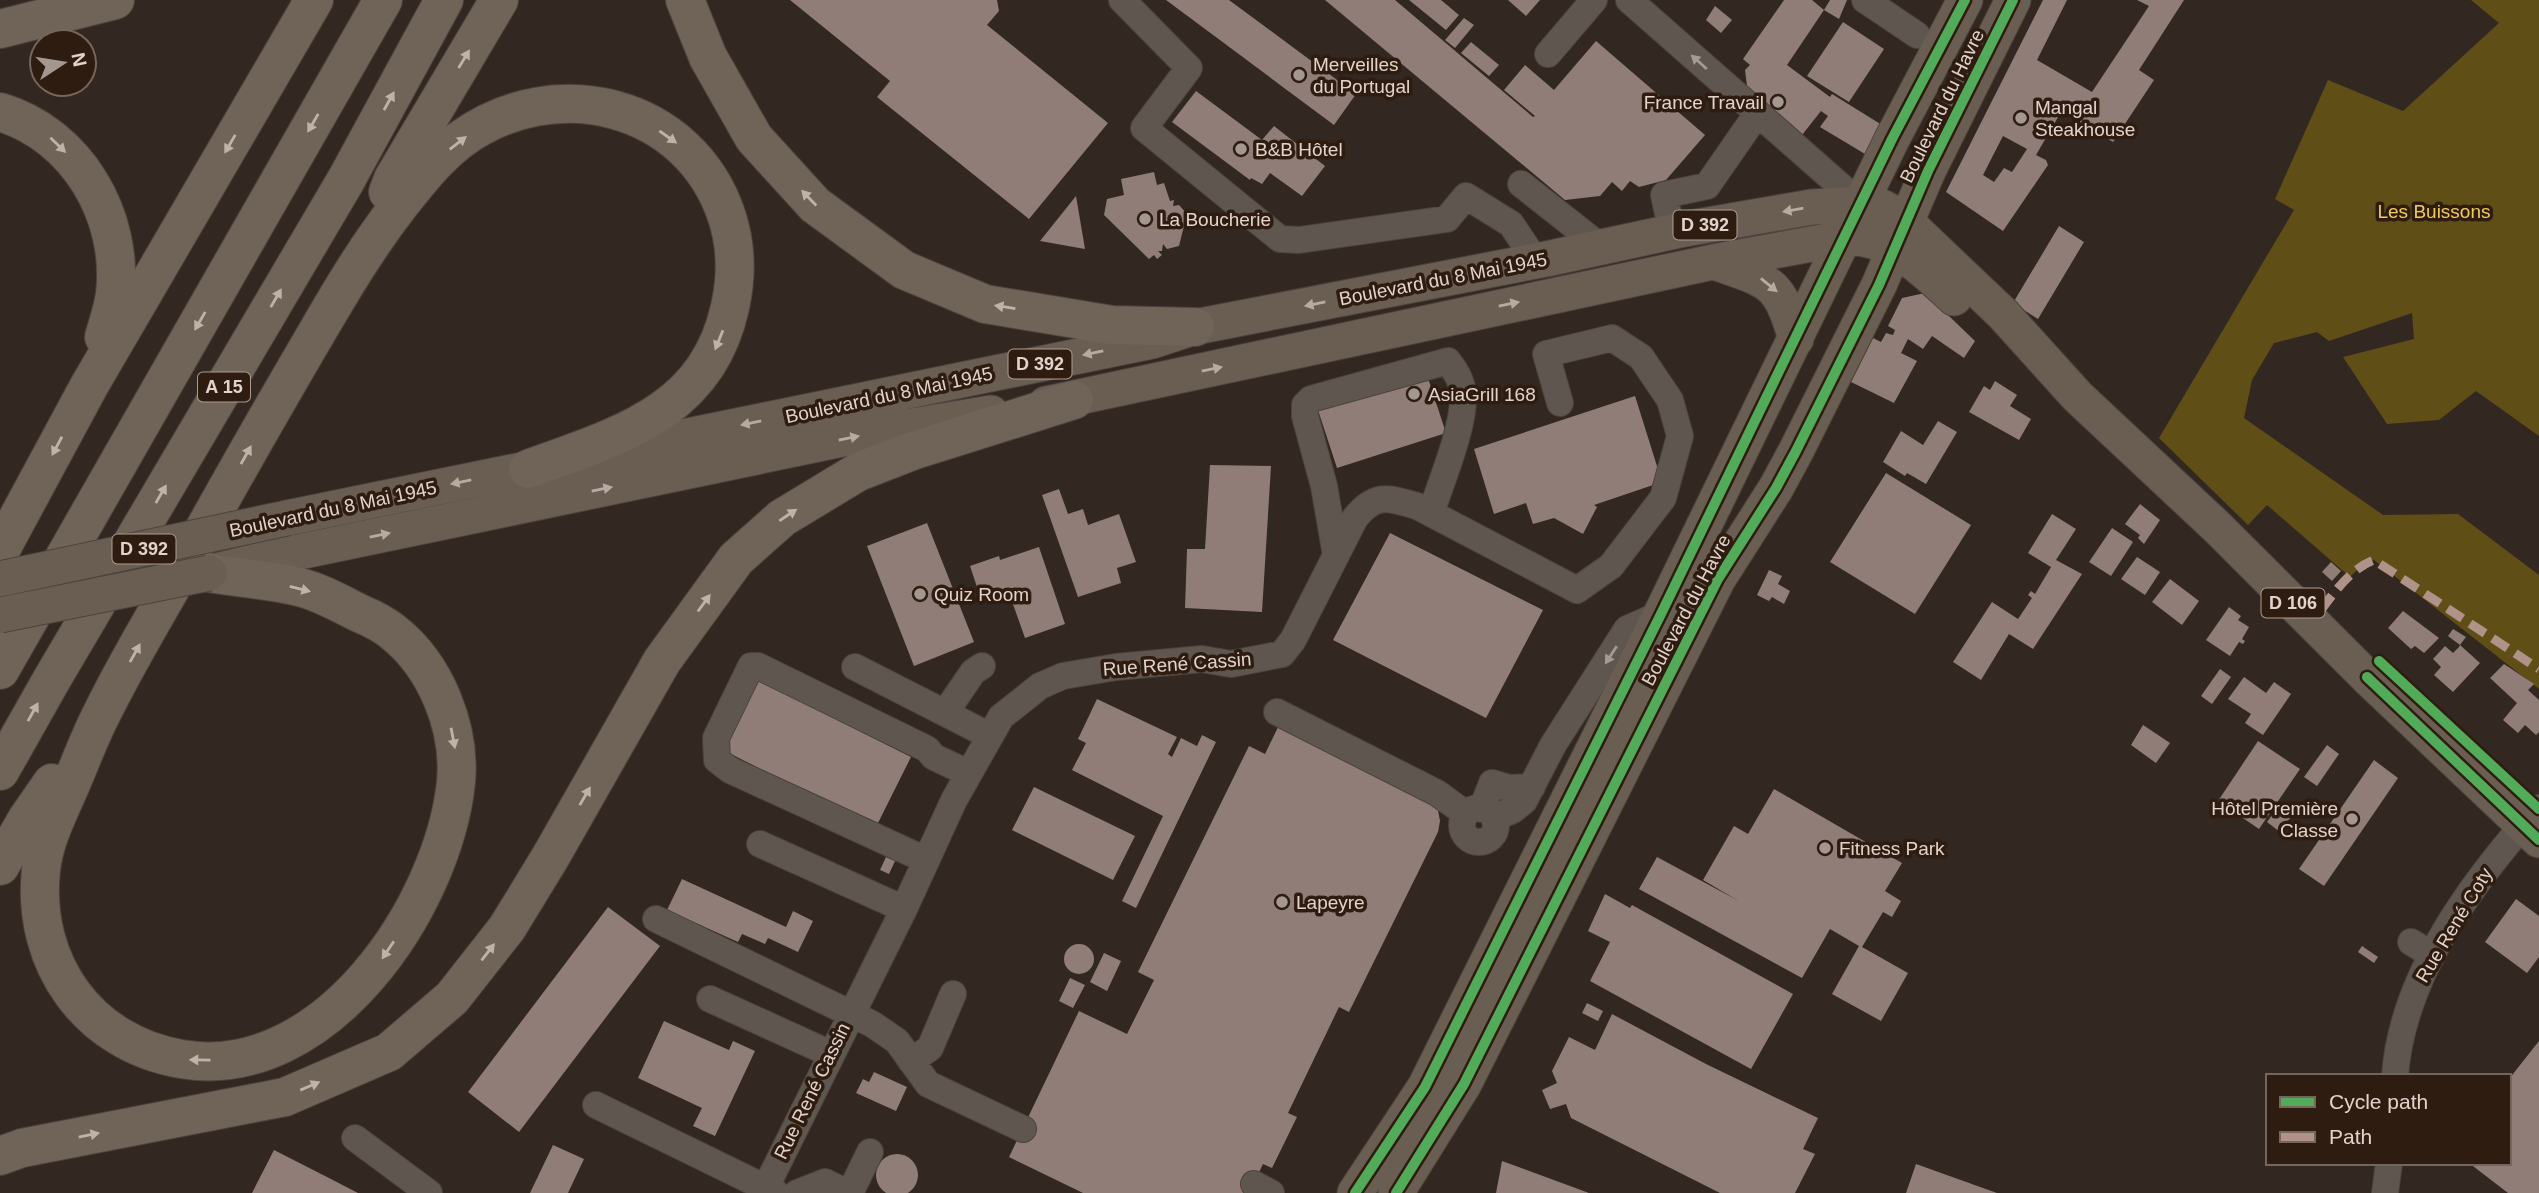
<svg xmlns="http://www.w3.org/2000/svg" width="2539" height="1193" font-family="Helvetica,sans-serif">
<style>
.forest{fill:#604e17}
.building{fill:#907d78;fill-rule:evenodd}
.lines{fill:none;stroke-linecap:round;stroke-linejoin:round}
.minor-casing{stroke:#4d433e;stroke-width:28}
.major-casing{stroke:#4d433e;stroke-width:37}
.highway-casing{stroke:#4d433e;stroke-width:40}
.minor{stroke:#5f574f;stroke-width:26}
.major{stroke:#6a5e53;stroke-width:35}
.highway{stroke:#706458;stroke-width:38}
.major-bridge-casing{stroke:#4d433e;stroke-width:37;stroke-linecap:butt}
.major-bridge{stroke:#6a5e53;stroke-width:35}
.quiet{stroke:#af9288;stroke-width:9;stroke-dasharray:18 9;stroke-linecap:butt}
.cycleway-casing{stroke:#2f1c10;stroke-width:15}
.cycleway{stroke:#51ab58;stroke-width:10}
.oneway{fill:#bfb2a9}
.oneway2{fill:#a69b94}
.oneway3{fill:#b7aaa2}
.poi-dot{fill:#a49790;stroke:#2f1c10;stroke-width:2.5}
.labels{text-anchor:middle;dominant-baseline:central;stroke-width:7;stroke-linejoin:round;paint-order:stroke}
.shield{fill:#2f1c10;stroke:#ac9c94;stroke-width:2}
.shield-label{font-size:18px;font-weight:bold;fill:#e1d3cc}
.poi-label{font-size:19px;fill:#e1d3cc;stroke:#2f1c10;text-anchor:start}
.street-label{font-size:19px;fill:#e1d3cc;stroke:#2f1c10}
.park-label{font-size:19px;fill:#eecb5d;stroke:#2f1c10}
</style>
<rect width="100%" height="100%" fill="#332721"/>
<path class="forest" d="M2471,0H2539V436L2476,391L2439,420L2387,424L2343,357L2414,339L2412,313L2329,341L2317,332L2274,343L2252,380L2244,418L2383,515L2458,514L2539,575V689L2374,560L2363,564L2350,577L2267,505L2248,525L2159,438L2294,210L2275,199L2328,80L2403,111L2499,23Z"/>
<path class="building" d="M790,0H997L999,11L987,25L1108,123L1029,219L877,97L890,81Z
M1166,0H1229L1356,94L1334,125Z
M1325,0H1395L1533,117L1535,116L1504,90L1525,65L1554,90L1596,41L1705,135L1666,180L1639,187L1630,181L1622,191L1612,182L1600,196L1565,200Z
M1409,0H1441L1459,15L1446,30Z
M1508,0H1540L1526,16Z
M1784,0H1812L1824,10L1787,65L1830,97L1832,94L1882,125L1865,154L1820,127L1828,116L1821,111L1802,135L1747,86L1745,70L1750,65L1743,59Z
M1830,0H1847L1839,19L1824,10Z
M2043,0H2067L2037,60L2092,92L2149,6L2137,0H2184L2139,70L2154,80L2113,142L2061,112L2036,155L2046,160L2048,165L2003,231L1946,192ZM2003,136L2027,149L2012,172L2004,168L1994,182L1983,175Z
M1715,6L1732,20L1721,33L1706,20Z
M1464,18L1474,25L1455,48L1445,40Z
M1843,22L1884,49L1849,102L1807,76Z
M1471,42L1499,65L1489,76L1461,53Z
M1196,91L1262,140L1274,126L1325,166L1302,196L1270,173L1262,184L1251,178L1250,180L1172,122Z
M1154,172L1157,185L1164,183L1170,201L1174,200L1173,206L1179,205L1187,214L1179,246L1167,249L1163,244L1162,251H1158L1162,255L1157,259L1154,255L1149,259L1104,215L1107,199L1124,195L1121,179Z
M1076,196L1085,249L1040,241Z
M2059,226L2084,242L2038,319L2013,303Z
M1925,293L1975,341L1964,358L1932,336L1923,349L1908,339L1901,353L1917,361L1894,403L1851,382L1873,338L1881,342L1886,333L1893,335L1895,330L1888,326L1902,298Z
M1426,372L1446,433L1337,468L1317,407Z
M1995,381L2017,395L2010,406L2031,419L2019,440L1969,412L1984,386L1990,390Z
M1635,396L1662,482L1594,505L1597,507L1583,534L1554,518L1533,524L1526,503L1494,514L1474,449Z
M1938,421L1957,432L1926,484L1907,473L1905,476L1883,462L1901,431L1923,445Z
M1210,465L1271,466L1262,612L1185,608L1187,549H1205Z
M1886,473L1971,525L1915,614L1830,562Z
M1059,489L1068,514L1083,509L1088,525L1119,514L1136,562L1117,568L1121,583L1078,597L1042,495Z
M2140,504L2160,520L2144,544L2138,538L2140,535L2125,524Z
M2052,514L2076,529L2056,560L2082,574L2033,649L2009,634L1981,680L1953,662L1992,602L2018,619L2032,598L2028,595L2031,591L2035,594L2051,567L2028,553Z
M927,523L974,642L914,666L867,546Z
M2112,528L2133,542L2111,576L2089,562Z
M1390,533L1543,610L1486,718L1333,640Z
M1039,547L1065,624L1025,638L1009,593L982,602L970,566L999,556L1000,560Z
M2137,557L2160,572L2145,595L2121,579Z
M2331,562L2341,571L2332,581L2322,572Z
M1769,570L1782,576L1778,584L1790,591L1784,604L1772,597L1769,601L1757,595Z
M2170,579L2199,601L2182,625L2152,602Z
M2229,607L2241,616L2238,620L2249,627L2242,639L2245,641L2243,644L2239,642L2230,656L2206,640Z
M2403,611L2439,638L2424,653L2415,646L2411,649L2388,628Z
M2453,629L2466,637L2460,645L2480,663L2453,692L2434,675L2441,667L2433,659L2445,646L2453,653L2459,647L2460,645L2448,636Z
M2504,664L2534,684L2528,690L2539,700V732L2536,735L2525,725L2518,733L2503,720L2517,703L2490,678Z
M2220,669L2231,677L2212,704L2201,696Z
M2244,677L2266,693L2274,682L2291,694L2263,735L2245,723L2251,714L2228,699Z
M756,679L911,757L876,827L721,749Z
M1097,699L1177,737L1168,754L1172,757L1181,738L1197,746L1202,735L1216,742L1136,908L1122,901L1163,816L1072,770L1086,743L1078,739Z
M1280,723L1423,792L1438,810L1440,821L1438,832L1349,1012L1339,1007L1288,1113L1297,1117L1272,1168L1263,1164L1249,1193H1083L1009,1157L1079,1011L1127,1034L1154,980L1138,972L1249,746L1265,754Z
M2143,725L2170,743L2156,763L2131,745Z
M2258,741L2300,769L2259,829L2218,801Z
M2327,745L2339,754L2317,786L2304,777Z
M2374,760L2398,778L2324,886L2299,869Z
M1034,787L1135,836L1113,880L1012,830Z
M1774,789L1902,863L1885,891L1901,901L1892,917L1883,912L1862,947L1908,973L1881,1021L1832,994L1859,946L1830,929L1802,978L1639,889L1657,857L1737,900L1703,880L1734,826L1748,834Z
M2277,808L2290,818L2280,832L2267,822Z
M886,857L895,861L889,874L880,870Z
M682,879L786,927L793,911L813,921L798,952L768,938L765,944L742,934L738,942L667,910Z
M1605,894L1630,908L1632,905L1793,994L1751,1069L1590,981L1610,942L1588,931Z
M2516,899L2539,916V957L2527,973L2485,942Z
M608,907L660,946L519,1132L468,1092Z
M1064 959a15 15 0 1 1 30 0a15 15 0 1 1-30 0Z
M2362,946L2378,957L2374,963L2358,952Z
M1104,953L1121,961L1107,991L1090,982Z
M1070,978L1085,985L1073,1008L1059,1001Z
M1587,1003L1603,1011L1598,1021L1582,1013Z
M1612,1014L1706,1064L1818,1118L1803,1149L1815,1154L1795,1193H1720L1571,1118L1566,1104L1550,1109L1542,1090L1557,1083L1552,1071L1569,1037L1595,1050Z
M664,1021L729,1050L733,1041L755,1051L715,1136L693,1126L702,1108L638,1078Z
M2539,1041V1193H2508L2469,1163H2509V1079Z
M874,1072L907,1087L896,1111L856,1093L863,1079L869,1082Z
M553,1145L584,1159L568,1193H530Z
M274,1150L327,1177L358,1193H252Z
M876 1175a21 21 0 1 1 42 0a21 21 0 1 1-42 0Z
M1502,1161L1589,1193H1496Z
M1916,1164L1997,1193H1906Z"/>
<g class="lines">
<g class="minor-casing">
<path id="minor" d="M1122,0L1189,68L1144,128L1280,239L1299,240L1447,219L1466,196L1511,224L1536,261
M1629,0L1861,204
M1865,0L1917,35
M1548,54L1594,0
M1521,184L1601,247
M1672,232L1664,195L1707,186L1757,114
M1336,555L1324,486L1305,416V405L1311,399L1448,361C1456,371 1463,382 1463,396C1464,428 1441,482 1431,513
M855,667L988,735
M1277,712L1437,793L1466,814
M945,713L973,672L982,666
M1462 825a17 17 0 1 1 34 0a17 17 0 1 1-34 0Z
M1482,809L1492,783L1509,788L1532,787
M1494,818L1513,810L1524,801L1553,745L1627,629L1661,614
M760,844L904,909
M926,860L730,770L717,760L716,738L751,666H758L927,749L934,757L968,773
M656,919L872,1024L897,1041L928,1084L1023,1129
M2411,942L2432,955
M710,999L831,1054
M911,1061L930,1048L953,994
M2395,1076C2402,975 2473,881 2538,808
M596,1105L776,1193
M355,1138L429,1193
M1254,1184L1271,1193
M763,1193L904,909L954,800L1001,717L1040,686L1063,676L1116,667L1202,659L1231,664L1282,654L1293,640L1355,518C1376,492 1389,498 1417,506L1577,590L1611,566L1663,498L1680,436L1670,400L1641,357L1612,338L1546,354L1560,403
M797,1193L825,1182L847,1193
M850,1193L870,1152
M2385,1193L2389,1163"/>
</g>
<g class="major-casing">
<path id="major" d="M1717,263C1771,282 1779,281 1796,339
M1046,404L1713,262L1844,238C1890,235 1922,269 1954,298
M287,518L1152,341L1195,327L1551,258L1685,229L1812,207L1861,204L1882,207L1902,218L2003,314L2077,396L2218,528L2367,677L2539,840
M212,572L265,559L876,432L991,413
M1355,1193L1425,1087L1661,614L1892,139L1965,0
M1396,1193L1464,1084L1718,579L1776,488L1796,451L1879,285L1928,171L2013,0"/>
</g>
<g class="highway-casing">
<path id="highway" d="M685,0L708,57L754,138L815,205L904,270L985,304L1112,325L1195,327
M0,29L115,0
M0,112C77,135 124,216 115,294C113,309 108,323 104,337
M388,192L393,179L499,0
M0,551L89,386L314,0
M209,573C238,578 270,580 299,587C320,592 339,603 359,613C371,618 382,623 393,632C435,665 461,727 456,782C443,907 324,1084 181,1059C88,1043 31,963 41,870C44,840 59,812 71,784C81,761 90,736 102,713C129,658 161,606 191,553C233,477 276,402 320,327C345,284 368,246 398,207C417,183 435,159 460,140C553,71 690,103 727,217C737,248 737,276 730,307C707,413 618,436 528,469
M0,670L383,0
M0,771L52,679L346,180L444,0
M0,866L27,819L52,783
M0,1156L22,1148L285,1097L389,1052L452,998L507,928L551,856L662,661L736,559L782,518L858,472L912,451L1074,400"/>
</g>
<use href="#minor" class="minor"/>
<use href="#major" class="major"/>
<use href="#highway" class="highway"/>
<g class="major-bridge-casing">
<path id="major-bridge" d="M0,579L287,518
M0,615L209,573"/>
</g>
<use href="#major-bridge" class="major-bridge"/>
<path class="quiet" d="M2321,610C2335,591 2352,568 2374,560L2539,669"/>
<g class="cycleway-casing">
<path id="cycleway" d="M2379,661L2539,809
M2367,677L2539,840
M1355,1193L1425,1087L1661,614L1892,139L1965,0
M1396,1193L1464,1084L1718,579L1776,488L1796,451L1879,285L1928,171L2013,0"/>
</g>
<use href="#cycleway" class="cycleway"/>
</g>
<defs><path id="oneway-solid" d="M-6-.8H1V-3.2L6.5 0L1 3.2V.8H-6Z" transform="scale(1.75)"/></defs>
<g class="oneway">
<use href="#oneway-solid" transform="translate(464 59) rotate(-59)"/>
<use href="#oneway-solid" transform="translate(389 101) rotate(-61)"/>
<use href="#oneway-solid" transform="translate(313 123) rotate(120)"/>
<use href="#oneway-solid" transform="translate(668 137) rotate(35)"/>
<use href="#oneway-solid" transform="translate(458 143) rotate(-38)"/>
<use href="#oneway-solid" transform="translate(230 144) rotate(120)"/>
<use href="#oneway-solid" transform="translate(58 145) rotate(44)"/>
<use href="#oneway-solid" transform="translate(809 198) rotate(-134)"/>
<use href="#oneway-solid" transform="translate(276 298) rotate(-60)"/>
<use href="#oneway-solid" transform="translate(1005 307) rotate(-171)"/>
<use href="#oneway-solid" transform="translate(200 321) rotate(120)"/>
<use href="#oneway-solid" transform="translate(719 340) rotate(112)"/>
<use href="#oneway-solid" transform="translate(57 446) rotate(118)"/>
<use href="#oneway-solid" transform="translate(246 455) rotate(-61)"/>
<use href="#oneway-solid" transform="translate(161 494) rotate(-60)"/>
<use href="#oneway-solid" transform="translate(788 515) rotate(-34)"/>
<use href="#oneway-solid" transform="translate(300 589) rotate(14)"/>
<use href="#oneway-solid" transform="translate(704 603) rotate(-54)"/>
<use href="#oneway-solid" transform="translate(135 653) rotate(-61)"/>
<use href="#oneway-solid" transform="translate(33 712) rotate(-61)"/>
<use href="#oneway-solid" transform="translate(453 738) rotate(79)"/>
<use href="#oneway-solid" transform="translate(585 796) rotate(-60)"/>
<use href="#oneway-solid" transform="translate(388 950) rotate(124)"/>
<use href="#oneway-solid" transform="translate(488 952) rotate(-52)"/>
<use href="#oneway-solid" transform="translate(200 1060) rotate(-179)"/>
<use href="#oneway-solid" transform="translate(310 1086) rotate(-23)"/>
<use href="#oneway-solid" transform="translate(89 1135) rotate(-11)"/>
</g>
<g class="oneway2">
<use href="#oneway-solid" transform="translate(1699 62) rotate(-138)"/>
<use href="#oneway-solid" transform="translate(1611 655) rotate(123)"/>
</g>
<g class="oneway3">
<use href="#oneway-solid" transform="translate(1793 210) rotate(170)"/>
<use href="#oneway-solid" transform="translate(1769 285) rotate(39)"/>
<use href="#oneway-solid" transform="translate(1315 304) rotate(169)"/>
<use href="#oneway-solid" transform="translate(1509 304) rotate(-12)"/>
<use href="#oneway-solid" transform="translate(1093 353) rotate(168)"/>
<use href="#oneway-solid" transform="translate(1212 369) rotate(-12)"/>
<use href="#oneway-solid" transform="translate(751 423) rotate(168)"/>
<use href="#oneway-solid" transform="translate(849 438) rotate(-12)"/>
<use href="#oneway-solid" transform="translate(461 482) rotate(168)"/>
<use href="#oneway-solid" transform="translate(602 489) rotate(-12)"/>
<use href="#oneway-solid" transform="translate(380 535) rotate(-12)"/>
</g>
<g class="poi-dot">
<circle cx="1299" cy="75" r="7"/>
<circle cx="1778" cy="102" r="7"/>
<circle cx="2021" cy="118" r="7"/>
<circle cx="1241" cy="149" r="7"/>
<circle cx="1145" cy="219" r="7"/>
<circle cx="1414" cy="394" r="7"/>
<circle cx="920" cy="594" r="7"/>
<circle cx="2352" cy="819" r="7"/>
<circle cx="1825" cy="848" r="7"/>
<circle cx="1282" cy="902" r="7"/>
</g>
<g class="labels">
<g class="shield">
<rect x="1673.5" y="210.5" width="63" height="29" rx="5"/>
<rect x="1008.5" y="349.5" width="63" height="29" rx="5"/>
<rect x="198" y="372.5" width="52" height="29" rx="5"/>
<rect x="112.5" y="534.5" width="63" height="29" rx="5"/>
<rect x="2261.5" y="588.5" width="63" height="29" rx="5"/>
</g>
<g class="shield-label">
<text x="1705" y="225">D 392</text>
<text x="1040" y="364">D 392</text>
<text x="224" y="387">A 15</text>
<text x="144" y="549">D 392</text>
<text x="2293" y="603">D 106</text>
</g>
<g class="poi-label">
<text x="1313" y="64">Merveilles<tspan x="1313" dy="22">du Portugal</tspan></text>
<text x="1764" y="102" text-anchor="end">France Travail</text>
<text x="2035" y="107">Mangal<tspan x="2035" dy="22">Steakhouse</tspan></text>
<text x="1255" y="149">B&amp;B Hôtel</text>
<text x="1159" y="219">La Boucherie</text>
<text x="1428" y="394">AsiaGrill 168</text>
<text x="934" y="594">Quiz Room</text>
<text x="2338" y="808" text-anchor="end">Hôtel Première<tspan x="2338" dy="22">Classe</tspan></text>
<text x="1839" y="848">Fitness Park</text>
<text x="1296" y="902">Lapeyre</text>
</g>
<g class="street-label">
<text transform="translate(1942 106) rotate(-64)">Boulevard du Havre</text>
<text transform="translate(1443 279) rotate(-11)">Boulevard du 8 Mai 1945</text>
<text transform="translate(889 395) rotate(-12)">Boulevard du 8 Mai 1945</text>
<text transform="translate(333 509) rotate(-12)">Boulevard du 8 Mai 1945</text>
<text transform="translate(1686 610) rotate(-62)">Boulevard du Havre</text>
<text transform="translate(1177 664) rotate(-4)">Rue René Cassin</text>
<text transform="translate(2454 925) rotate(-59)">Rue René Coty</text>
<text transform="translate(812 1091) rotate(-64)">Rue René Cassin</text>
</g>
<g class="park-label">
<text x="2434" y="211">Les Buissons</text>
</g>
</g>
<rect x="2266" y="1074" width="245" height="91" fill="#2f1c10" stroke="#76655b" stroke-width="2"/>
<rect x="2280" y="1097" width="35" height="10" fill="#51ab58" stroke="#76655b" stroke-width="2"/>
<text x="2329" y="1109" font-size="21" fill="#e1d3cc">Cycle path</text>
<rect x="2280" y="1132" width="35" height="10" fill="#af9288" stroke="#76655b" stroke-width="2"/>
<text x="2329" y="1144" font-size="21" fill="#e1d3cc">Path</text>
<g transform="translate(63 63) rotate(78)"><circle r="33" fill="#2f1c10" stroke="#76655b" stroke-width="2"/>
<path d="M0-5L12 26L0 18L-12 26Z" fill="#a49790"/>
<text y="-10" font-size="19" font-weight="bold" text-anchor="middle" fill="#e1d3cc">N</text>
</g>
</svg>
